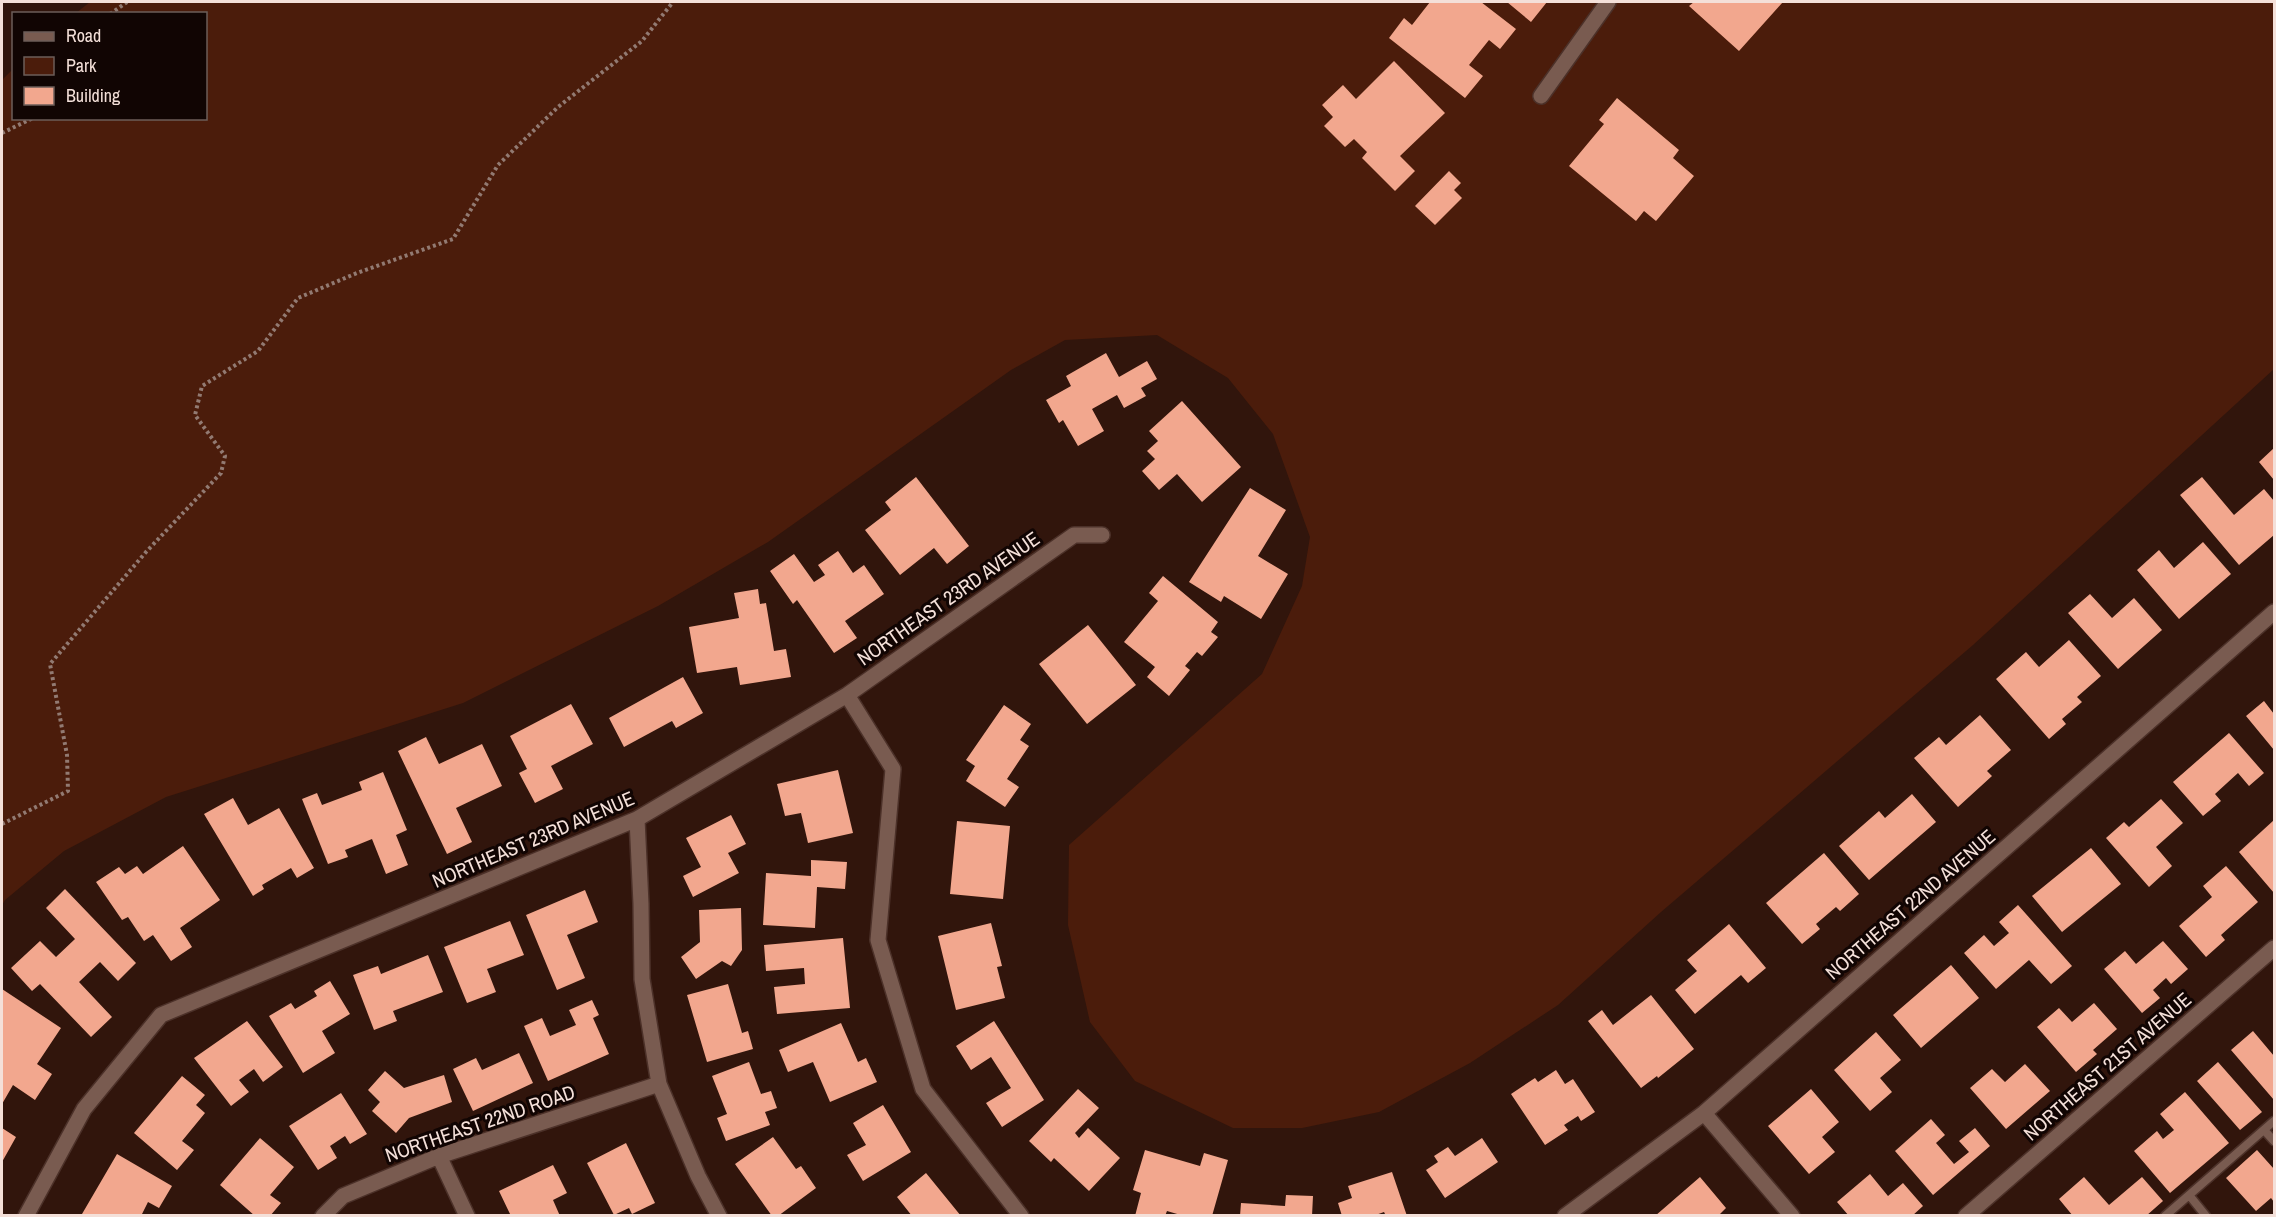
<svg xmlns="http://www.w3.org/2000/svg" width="2276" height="1217" font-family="'Archivo Narrow',sans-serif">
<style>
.green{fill:#4b1c0b}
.building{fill:#f2a78e}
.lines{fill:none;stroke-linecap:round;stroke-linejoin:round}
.lane-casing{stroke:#4c3129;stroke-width:11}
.street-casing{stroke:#4c3129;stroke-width:18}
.path{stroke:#927a72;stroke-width:4;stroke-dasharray:3 3;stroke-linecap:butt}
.lane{stroke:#795b50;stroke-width:8}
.street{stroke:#795b50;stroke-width:15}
.labels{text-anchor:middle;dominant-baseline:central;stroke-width:6;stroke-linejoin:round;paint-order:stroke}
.street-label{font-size:20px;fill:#f4e0d9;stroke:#110503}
</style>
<rect width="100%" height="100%" fill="#31150c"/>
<path class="green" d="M90,2H2274V369L1973,645L1661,912L1558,1005L1470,1063L1379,1112L1302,1128H1233L1135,1081L1090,1022L1068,925L1069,845L1262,674L1302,586L1310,537L1273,434L1228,378L1157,335L1065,340L1011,370L768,542L658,606L463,703L166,797L64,851L5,900L2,905V80L13,69L14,118H206V14L76,13Z"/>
<path class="building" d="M1430,2H1481L1516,29L1500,49L1489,40L1469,65L1483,76L1465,98L1389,38L1404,18L1412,25Z
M1507,2H1547L1531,22Z
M1694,2H1783L1739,51L1689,6Z
M1394,61L1445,113L1400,156L1415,171L1395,191L1362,158L1367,152L1354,139L1345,147L1324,126L1333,117L1322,105L1343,85L1356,99Z
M1617,98L1679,150L1673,158L1694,176L1656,221L1644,211L1636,221L1569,166L1604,124L1599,120Z
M1449,171L1461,183L1454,190L1462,198L1435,225L1415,206Z
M1106,353L1119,377L1147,361L1157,379L1141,388L1146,396L1124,408L1117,395L1092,409L1104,431L1078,446L1063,420L1059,423L1046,400L1071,386L1066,376Z
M1182,401L1241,467L1202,502L1177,474L1159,490L1142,471L1155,459L1147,451L1158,441L1149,431Z
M2274,448V480L2259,462Z
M916,477L969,546L947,564L934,548L900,575L865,530L891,510L885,502Z
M2202,477L2234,515L2264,489L2274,501V535L2239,565L2180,495Z
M1250,488L1286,510L1258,556L1288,574L1261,619L1224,596L1221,602L1189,582Z
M2203,542L2231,574L2179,619L2137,570L2159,550L2174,568Z
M838,551L853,573L864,565L884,594L845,621L857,638L834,653L797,600L793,604L770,571L794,554L814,582L825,575L818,565Z
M1163,576L1218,622L1211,632L1218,637L1202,656L1197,652L1185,666L1190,670L1169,696L1147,677L1155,667L1124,642L1158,601L1149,593Z
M758,589L760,604L766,603L774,651L786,649L791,677L740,685L737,667L697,673L689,627L739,618L734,593Z
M2090,594L2112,618L2134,598L2162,630L2118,669L2068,613Z
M1088,625L1136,685L1087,724L1039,664Z
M2069,640L2101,676L2077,697L2082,702L2062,719L2066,724L2049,739L1996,679L2026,652L2039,667Z
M683,677L703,713L676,728L672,721L624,747L609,718Z
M2264,701L2274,714V750L2246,716Z
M571,704L593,744L551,766L563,789L535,803L519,773L527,769L510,736Z
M1004,705L1031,724L1020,740L1029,746L1007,779L1019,787L1005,807L966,781L975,766L966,760Z
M1980,715L2011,750L1987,771L1992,776L1958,807L1914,758L1939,737L1946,745Z
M2229,733L2264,773L2249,786L2238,773L2215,794L2221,801L2203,816L2173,782Z
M426,737L439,764L482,744L502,786L456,808L472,842L447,854L398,751Z
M838,770L853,833L808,843L801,813L785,816L777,784Z
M383,772L407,830L396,835L408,865L386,874L372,839L345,850L348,857L328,864L302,799L317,793L322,805L362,790L359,782Z
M1912,794L1936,822L1869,880L1839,846L1879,811L1885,818Z
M233,798L248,825L279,808L314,868L297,878L291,868L262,885L264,889L253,896L204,814Z
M2161,799L2183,823L2156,847L2172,866L2149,887L2106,838L2124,822L2129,827Z
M731,815L746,844L728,853L739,873L693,897L683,876L701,867L686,838Z
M2274,820V893L2239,852Z
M957,821L1010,826L1003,899L950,894Z
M183,846L220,900L180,928L192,947L171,961L153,935L144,941L128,917L122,920L96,882L119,867L125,874L137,866L143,874Z
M2091,848L2121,884L2062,932L2032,896Z
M1824,853L1859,894L1840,911L1836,907L1816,924L1820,929L1802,944L1766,903Z
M811,860L847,862L845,889L817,887L815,928L763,925L766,873L811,876Z
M2226,866L2258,902L2221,935L2225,940L2206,957L2179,926L2212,897L2203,886Z
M65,889L136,963L118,981L100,962L79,982L112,1017L91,1037L40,984L32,991L11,968L40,941L56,957L75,939L46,908Z
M585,890L598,922L567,935L585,978L557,990L526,915Z
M2018,905L2072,966L2051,984L2029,960L1996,989L1964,953L1984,935L1994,946L2009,933L1999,922Z
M741,908L742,950L731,966L722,961L696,979L681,957L700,942L699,910Z
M510,921L524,955L487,969L496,992L467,1003L444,947Z
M991,923L1002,966L997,967L1005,998L956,1010L938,936Z
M1729,924L1766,968L1748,983L1741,975L1695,1014L1675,990L1697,971L1687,960Z
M843,938L850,1008L777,1014L774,987L805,984L804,968L766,971L764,945Z
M2163,941L2188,969L2171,984L2166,978L2153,990L2160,998L2142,1013L2104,969L2125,951L2136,964Z
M428,955L443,992L393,1011L397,1021L374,1030L353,975L378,966L381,974Z
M1951,965L1979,998L1921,1048L1893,1015Z
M330,981L350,1014L322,1031L335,1053L303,1073L269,1016L291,1003L295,1009L317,996L314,991Z
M728,984L742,1033L748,1031L753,1049L707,1062L687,995Z
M2,989L61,1028L37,1064L52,1074L35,1100L13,1085L2,1104Z
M1651,995L1694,1049L1658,1078L1657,1076L1641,1088L1588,1021L1602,1010L1613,1025Z
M592,1000L599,1015L593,1018L609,1054L548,1081L524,1026L542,1018L550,1036L576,1025L569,1010Z
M2094,1003L2117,1029L2093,1050L2097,1054L2076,1072L2037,1027L2059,1008L2072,1022Z
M247,1021L283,1067L263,1082L254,1069L239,1080L249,1092L231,1106L194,1058Z
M994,1021L1044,1100L1002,1127L986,1103L1011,1088L991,1057L971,1070L956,1046Z
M841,1023L858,1062L866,1058L877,1082L830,1102L813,1062L788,1072L779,1050Z
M2253,1031L2274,1056V1100L2231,1050Z
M1876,1032L1901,1060L1880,1078L1892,1092L1870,1111L1834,1070Z
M519,1053L533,1083L473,1111L453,1069L476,1058L482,1070Z
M749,1062L761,1094L771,1091L777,1108L765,1112L770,1125L726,1141L717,1118L727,1114L712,1076Z
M2218,1062L2262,1112L2240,1130L2197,1081Z
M2025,1064L2050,1091L2006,1129L1970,1088L1992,1069L2005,1082Z
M1556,1070L1565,1084L1573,1079L1595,1112L1581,1121L1578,1116L1564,1125L1568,1130L1545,1145L1511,1094L1535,1078L1538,1082Z
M385,1071L404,1088L444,1075L452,1102L409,1118L396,1133L372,1111L380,1102L368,1090Z
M182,1076L205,1095L196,1105L205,1113L182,1141L194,1150L177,1170L134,1133Z
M1078,1089L1099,1108L1075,1133L1079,1138L1088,1128L1120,1158L1089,1191L1054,1158L1051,1162L1029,1141Z
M1811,1089L1839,1122L1822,1137L1835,1152L1809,1174L1768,1126Z
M2185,1092L2229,1143L2170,1193L2134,1151L2157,1131L2163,1139L2174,1130L2160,1114Z
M341,1093L367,1134L350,1144L345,1136L330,1146L337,1158L318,1170L289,1126Z
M883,1105L911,1152L863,1181L847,1155L866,1145L853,1123Z
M1931,1119L1945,1135L1936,1143L1954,1164L1969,1152L1959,1141L1975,1128L1990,1146L1933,1195L1895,1151Z
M2,1128L16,1137L2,1162Z
M773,1137L796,1169L801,1166L816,1188L778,1216H772L735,1164Z
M260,1138L294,1167L270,1195L281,1203L270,1216H255L220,1185Z
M1482,1138L1498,1162L1445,1198L1426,1170L1438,1162L1434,1156L1448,1147L1455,1156Z
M626,1143L655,1203L632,1214L629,1208L614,1215L587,1163Z
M1145,1150L1200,1166L1204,1153L1228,1160L1212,1216H1184L1167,1211L1165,1216H1135L1141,1193L1133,1190Z
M2257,1150L2274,1169V1202L2271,1198L2256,1211L2226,1178Z
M117,1154L172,1186L159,1208L148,1202L141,1216H84L82,1214Z
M553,1165L567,1193L553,1200L560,1216H511L499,1191Z
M1392,1172L1407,1216H1386L1384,1212L1373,1216H1342L1338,1203L1352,1198L1348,1186Z
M926,1173L961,1216H912L897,1197Z
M1870,1174L1888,1196L1903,1183L1923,1206L1912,1216H1849L1837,1202Z
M1700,1177L1726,1208L1718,1216H1655Z
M2084,1177L2109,1205L2142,1177L2163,1201L2146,1216H2073L2059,1199Z
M1286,1195L1313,1196L1312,1216H1240L1241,1203L1285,1206Z"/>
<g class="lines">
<g class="lane-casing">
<path id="lane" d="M2264,1130L2274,1141
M2189,1195L2206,1216
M2165,1216L2274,1121"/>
</g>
<g class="street-casing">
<path id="street" d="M1541,96L1608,2
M847,695L893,769L878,940L923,1089L1021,1216
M637,819L641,904L642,979L659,1084L698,1176L719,1216
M1704,1113L1792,1216
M439,1156L467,1216
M26,1216L84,1109L161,1015L637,819L847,695L1074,535H1102
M323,1216L343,1196L439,1156L659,1084
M1565,1216L1704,1113L2274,612
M1966,1216L2274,948"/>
</g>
<path class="path" d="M110,14L127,2
M2,133L33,118
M2,824L68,791L67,755L50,664L146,552L221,473L225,456L195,415L202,386L258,351L298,298L357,273L453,239L498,165L558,107L642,41L673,2"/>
<use href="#lane" class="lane"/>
<use href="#street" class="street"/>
</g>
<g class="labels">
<g class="street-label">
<text transform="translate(948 598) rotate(-35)">NORTHEAST 23RD AVENUE</text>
<text transform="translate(533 839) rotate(-23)">NORTHEAST 23RD AVENUE</text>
<text transform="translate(1910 904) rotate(-41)">NORTHEAST 22ND AVENUE</text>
<text transform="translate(2107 1066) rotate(-41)">NORTHEAST 21ST AVENUE</text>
<text transform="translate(480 1123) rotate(-19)">NORTHEAST 22ND ROAD</text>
</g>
</g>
<rect width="2276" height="1217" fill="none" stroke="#f4e0d9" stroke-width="6"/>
<rect x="12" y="12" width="195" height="108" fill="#110503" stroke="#6c5d59" stroke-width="1.5"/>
<rect x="24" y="32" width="30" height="9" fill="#795b50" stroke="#6c5d59" stroke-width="1.5"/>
<text x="66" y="42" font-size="18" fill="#f4e0d9">Road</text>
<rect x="24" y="57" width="30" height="18" fill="#4b1c0b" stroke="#6c5d59" stroke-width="1.5"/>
<text x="66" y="72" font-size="18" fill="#f4e0d9">Park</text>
<rect x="24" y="87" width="30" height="18" fill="#f2a78e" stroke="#6c5d59" stroke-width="1.5"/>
<text x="66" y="102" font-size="18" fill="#f4e0d9">Building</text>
</svg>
